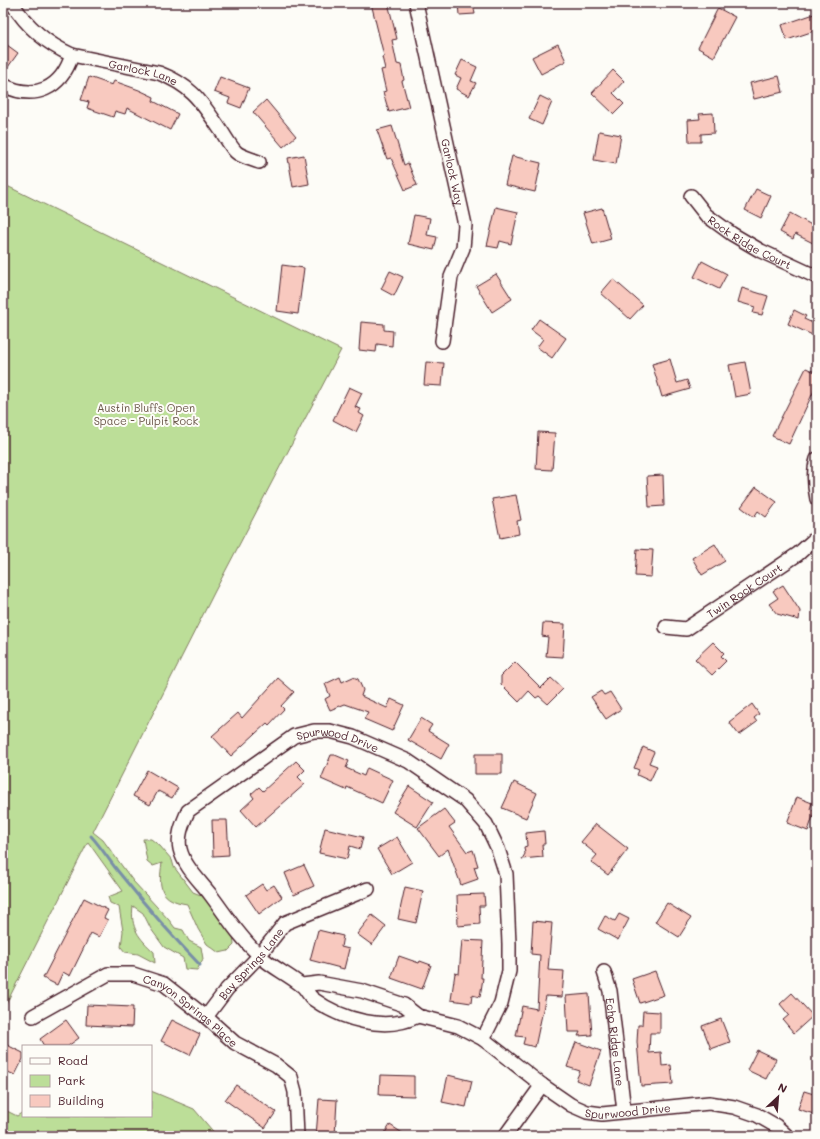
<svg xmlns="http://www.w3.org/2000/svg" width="820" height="1139" font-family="Mali,sans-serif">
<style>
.green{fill:#bcde98;stroke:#837e62}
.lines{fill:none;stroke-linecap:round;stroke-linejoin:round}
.stream{stroke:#798fa7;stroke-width:3}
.building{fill:#f8c9bf;stroke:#4a1f2b}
.minor-casing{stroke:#4a1f2b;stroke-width:16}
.minor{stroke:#fdfcf7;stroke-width:13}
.labels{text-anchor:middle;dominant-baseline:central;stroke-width:4;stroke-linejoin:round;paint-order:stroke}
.street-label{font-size:11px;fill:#4a1f2b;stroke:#fdfcf7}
.park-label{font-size:11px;fill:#6c584c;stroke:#fdfcf7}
</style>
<rect width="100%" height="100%" fill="#fdfcf7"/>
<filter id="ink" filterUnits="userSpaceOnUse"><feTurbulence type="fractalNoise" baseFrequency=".025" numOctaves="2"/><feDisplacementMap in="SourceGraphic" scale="8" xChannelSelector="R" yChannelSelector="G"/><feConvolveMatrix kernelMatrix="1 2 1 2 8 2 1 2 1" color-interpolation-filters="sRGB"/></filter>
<g filter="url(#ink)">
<path class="green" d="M3,184L341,350L215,591L93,832L103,840L133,881L169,920L175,928L183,930L189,941L201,947L203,959L197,970L185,969L183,958L164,947L151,929L143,913L133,906C130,928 139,938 154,952L155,963L138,954L125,952L121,947L123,931L119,907L110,903L108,897L123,891L88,842L3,1010Z
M143,839H151L160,846L172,860L174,867L193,892L203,896L233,935L234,945L228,951L219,953L207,944L198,929L187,904C160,900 158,888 162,863L153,866L147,861Z
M151,1091L194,1109L217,1136H3V1109L17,1116L23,1112V1116H151Z"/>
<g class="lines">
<path class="stream" d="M91,836C102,848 110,862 121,875C146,906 172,936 200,965"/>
</g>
<path class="building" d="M371,3H388L397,39L392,40L397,64L401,65L404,80L402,81L409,107L389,112L383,92L386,91L381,70L385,69L382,57L384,56Z
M458,3H473L475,14L459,15Z
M718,8L735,17L714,57L698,48Z
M817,13V30L787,40L782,25Z
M3,42L18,53L3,74Z
M558,44L566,61L541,74L532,57Z
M462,60L477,67L471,81L476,83L469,96L456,89L461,78L455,75Z
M613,70L624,81L613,93L624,104L614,114L592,93Z
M779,76L783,92L754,99L750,83Z
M89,77L112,85L114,81L139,90L154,97L153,101L178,114L170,130L127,108L125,114L115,111L113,117L87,108L89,102L81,100Z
M220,77L249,88L241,108L228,103L230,98L214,92Z
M540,96L552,102L542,125L529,119Z
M266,100L296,136L283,147L253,112Z
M713,113L714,133L701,134V142H689L688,120L700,119L699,114Z
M392,126L404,165L408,163L417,185L405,190L391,158L387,159L377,130Z
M599,131L621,135L616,164L594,160Z
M304,155L309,184L293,187L288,158Z
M512,156L541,163L535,192L505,185Z
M756,189L771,196L761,218L745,210Z
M496,207L518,212L511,244L500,241L498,248L487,246Z
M602,208L611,239L593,244L583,213Z
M790,213L817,228V245L795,234L793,239L780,232Z
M414,215L430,218L427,235L437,237L434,250L408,244Z
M702,261L727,274L719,289L694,277Z
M282,265L304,268L298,314L277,311Z
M390,271L403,277L394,296L381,289Z
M496,274L512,299L492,312L476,286Z
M613,279L643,305L630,319L601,293Z
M742,288L768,296L762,315L753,313L755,307L738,302Z
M794,310L806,316L804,319L817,325V337L788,324Z
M539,319L566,338L552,358L537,347L543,339L531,330Z
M361,322L384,324V330L393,331L392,346L377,344L376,352L359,350Z
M670,359L677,383L687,380L690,389L662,397L652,364Z
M426,362L444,363L442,386L424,385Z
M745,362L751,394L735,397L729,365Z
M806,368L817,373V384L789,444L772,436Z
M349,387L362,393L355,407L361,409L359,413L364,416L356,432L333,420Z
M538,432L555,433L552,470L536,469Z
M663,475L664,506L649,507L647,476Z
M756,487L777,502L766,517L758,511L754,517L741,507Z
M516,495L521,520L517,521L519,534L500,538L492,499Z
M715,544L725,561L702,575L692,558Z
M637,549L653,550L651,577L635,576Z
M783,585L800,611L799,620L777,614L769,604L778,598L773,591Z
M543,623L565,624L563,657L546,656L548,637L542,636Z
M713,642L724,653L721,656L726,661L712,675L695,659Z
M515,662L541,688L551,678L563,689L548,704L539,696L536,698L529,691L519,702L501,684V676Z
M340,677L342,682L353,677L358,679L363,690L361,696L387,708L391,699L404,705L392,731L364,719L368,712L345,704L330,710L325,699L330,696L325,684Z
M278,678L294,692L281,706L284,709L269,725L267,723L231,756L212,736L238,713L242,718Z
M601,691L604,695L610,692L621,709L606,719L591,697Z
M752,704L759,714L754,718L757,722L739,735L729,722Z
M421,718L432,725L428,731L449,744L441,759L408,740Z
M643,747L654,752L649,763L657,766L650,781L637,775L639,770L634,768Z
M475,754H502V774H475Z
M331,755H335L349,761L346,768L364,776L367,768L393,780L382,803L347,787L346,790L321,779Z
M296,761L305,770L298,777L305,784L256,827L241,810L254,798L251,794L259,787L263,791Z
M147,770L178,788L172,798L158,791L150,805L133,796Z
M514,782L537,793L526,818L502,808Z
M409,786L433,802L417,827L393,812Z
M797,797L812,803L810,809L815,811L808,831L787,823Z
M444,809L455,823L449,827L467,852L473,850L478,866L474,867L478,879L461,885L448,849L439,856L418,828Z
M212,820H227L229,855L213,856Z
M596,824L628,849L608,875L591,862L597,855L581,842Z
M325,828L363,837L360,849L350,846L347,859L319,853Z
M544,831L545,844H542L543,857L522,859L525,854L524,847L527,846L526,833Z
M397,837L412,862L392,874L377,849Z
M304,865L314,886L294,895L285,873Z
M262,884L266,890L274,885L282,897L259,914L246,895Z
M405,887L423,891L416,923L398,919Z
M484,894L485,906H479L480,924L458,926L457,895Z
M84,898L108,910L104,918L108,920L99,937L91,933L70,976L63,972L57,985L43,978Z
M667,903L691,918L679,937L655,922Z
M619,914L629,919L618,940L598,929L605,916L615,921Z
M372,915L386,926L372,945L357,934Z
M533,921L552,923L548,970L564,971L562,997L546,996L535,1047L523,1044L525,1037L516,1036L522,1006L537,1009L540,955L531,954Z
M318,930L343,936L341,947L349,949L344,969L310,960Z
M462,940L483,941L481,978H483L480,997L472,995L471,1003L451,1000L455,973L459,974Z
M399,956L419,963L420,961L431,965L422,989L391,978Z
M655,971L664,995L640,1003L632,979Z
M792,993L813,1016L794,1033L783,1020L789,1015L780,1004Z
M589,994L592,1035L578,1036L580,1032H568L566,996Z
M87,1005L133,1007L132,1027L86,1025Z
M643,1011L660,1012V1033H650L649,1053L661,1052L662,1066L671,1065L673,1084L641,1086L637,1042L638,1025H642Z
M721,1019L730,1042L711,1049L702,1026Z
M66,1020L79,1038L68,1046H44L40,1039Z
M172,1020L200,1034L190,1055L161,1041Z
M576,1042L601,1051L589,1085L576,1080L580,1071L567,1067Z
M3,1043L23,1053V1059L15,1075L3,1070Z
M757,1050L776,1059L766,1079L747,1070Z
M380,1075L414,1076V1096L379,1095Z
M448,1075L472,1081L466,1107L442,1102Z
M236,1085L276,1112L265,1128L225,1100Z
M804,1091L817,1095V1115L798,1109Z
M319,1099L337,1100L335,1136H316Z
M390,1125L407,1136H383Z"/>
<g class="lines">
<g class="minor-casing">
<g id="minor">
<path id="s1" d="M12,3C27,27 47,44 72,55L159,73C193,86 202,103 222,132C226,138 231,147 236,152C241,157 252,159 259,162"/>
<path id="s2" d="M416,3L465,225L463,248L451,277L442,341"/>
<path d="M3,85C35,101 61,89 72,55"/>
<path id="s3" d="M691,196L706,215L732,234L761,251L817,277"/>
<path d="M817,459C813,472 814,485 817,499"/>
<path id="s4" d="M666,627L686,629L798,554L817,537"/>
<path id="s5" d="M604,972L610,991L624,1111"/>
<path id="s6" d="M302,985L319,983L362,991L404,1005L418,1016L458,1026L483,1039L542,1085L571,1105L587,1112L602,1114L709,1103L734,1107L757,1115L776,1126L787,1136"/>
<path id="s7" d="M33,1016L108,974H133L164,984L206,1017L235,1043L276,1065L291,1077L295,1092L297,1136"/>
<path id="s8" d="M418,1016C385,1033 341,1019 313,999C308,995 306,988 301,985C288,974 271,967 259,955C239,937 226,915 210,894C199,880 184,866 180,849C177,835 183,823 188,811L294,736L314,731H330L353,737L408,761L465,800L486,824L498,849L506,874L509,944V971L501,1003L483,1039"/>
<path id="s9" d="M206,1017L227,989L259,956L285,923L368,889"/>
<path d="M505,1136L542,1085"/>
</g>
</g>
<use href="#minor" class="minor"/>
</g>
</g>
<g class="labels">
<g class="street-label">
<text stroke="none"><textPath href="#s1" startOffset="154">Garlock Lane</textPath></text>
<text stroke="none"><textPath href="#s2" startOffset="173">Garlock Way</textPath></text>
<text stroke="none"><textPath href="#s3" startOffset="76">Rock Ridge Court</textPath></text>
<text stroke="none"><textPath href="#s4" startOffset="90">Twin Rock Court</textPath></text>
<text stroke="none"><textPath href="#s8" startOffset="529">Spurwood Drive</textPath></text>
<text stroke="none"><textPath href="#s9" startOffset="70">Bay Springs Lane</textPath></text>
<text stroke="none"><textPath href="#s7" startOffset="180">Canyon Springs Place</textPath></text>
<text stroke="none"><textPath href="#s5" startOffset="71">Echo Ridge Lane</textPath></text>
<text stroke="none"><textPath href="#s6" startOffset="361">Spurwood Drive</textPath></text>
</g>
<g class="park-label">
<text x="146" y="407">Austin Bluffs Open<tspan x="146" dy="13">Space - Pulpit Rock</tspan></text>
</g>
</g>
<rect width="820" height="1139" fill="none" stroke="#fdfcf7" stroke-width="16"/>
<rect x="8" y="8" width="804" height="1123" fill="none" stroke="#4a1f2b" stroke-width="1.5" filter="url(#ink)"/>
<rect x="22" y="1045" width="130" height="72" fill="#fdfcf7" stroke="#b5a4a5"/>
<rect x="30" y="1058" width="20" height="6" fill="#fdfcf7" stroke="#b5a4a5"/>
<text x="58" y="1065" font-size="12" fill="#4a1f2b">Road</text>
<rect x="30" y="1075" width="20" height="12" fill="#bcde98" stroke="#b5a4a5"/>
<text x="58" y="1085" font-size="12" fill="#4a1f2b">Park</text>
<rect x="30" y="1095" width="20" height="12" fill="#f8c9bf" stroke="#b5a4a5"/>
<text x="58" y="1105" font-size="12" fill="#4a1f2b">Building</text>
<g transform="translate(778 1097) rotate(26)" stroke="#fdfcf7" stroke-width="3" paint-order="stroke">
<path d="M0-3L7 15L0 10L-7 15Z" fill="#4a1f2b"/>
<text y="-6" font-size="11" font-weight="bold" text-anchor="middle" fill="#4a1f2b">N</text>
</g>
</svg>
